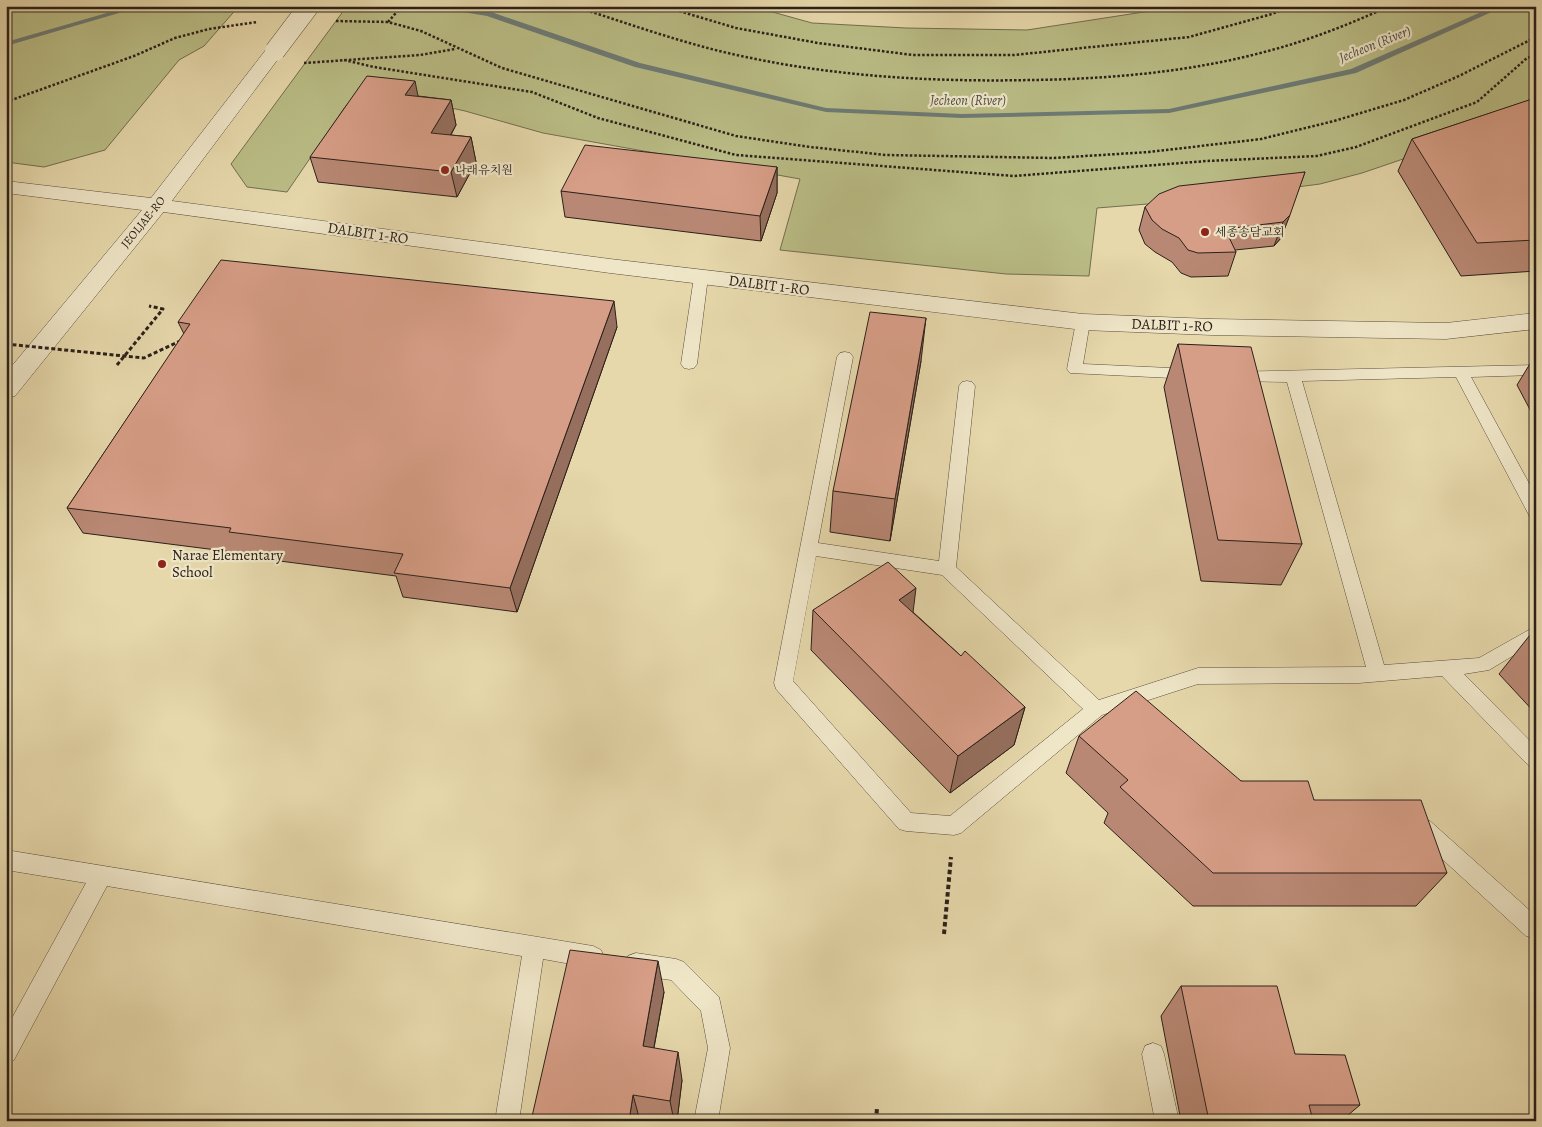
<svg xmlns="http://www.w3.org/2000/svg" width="1542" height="1127" font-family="Alegreya,'Noto Serif KR',serif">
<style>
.green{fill:#babd86;stroke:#726e50}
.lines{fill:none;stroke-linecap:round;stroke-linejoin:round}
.stream{fill:#6d7b76;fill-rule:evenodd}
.service-casing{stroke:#5a4e3e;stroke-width:1}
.minor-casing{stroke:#5a4e3e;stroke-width:1}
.tertiary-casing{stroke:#5a4e3e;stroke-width:1}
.path-far2{stroke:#2b201a;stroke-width:2.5;stroke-dasharray:2.5 2;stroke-linecap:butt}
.path-far1{stroke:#2b201a;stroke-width:3;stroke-dasharray:4 2.5;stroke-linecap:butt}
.path{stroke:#2b201a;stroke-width:4;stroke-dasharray:4.5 3;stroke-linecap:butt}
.service{fill:#efe6c8;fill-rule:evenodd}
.minor{fill:#efe6c8;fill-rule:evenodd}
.tertiary{fill:#efe6c8;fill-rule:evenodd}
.tertiary-bridge-casing{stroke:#5a4e3e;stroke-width:21;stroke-linecap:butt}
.path-bridge{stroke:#2b201a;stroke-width:3;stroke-dasharray:4 2.5;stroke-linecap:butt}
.tertiary-bridge{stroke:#efe6c8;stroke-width:20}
.wall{fill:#b98874;stroke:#2b201a}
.shaded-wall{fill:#966f5e;stroke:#2b201a}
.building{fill:#d79e87;stroke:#2b201a}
.poi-dot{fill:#8f2418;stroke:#efe6c8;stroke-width:2}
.labels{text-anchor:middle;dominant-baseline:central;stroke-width:4.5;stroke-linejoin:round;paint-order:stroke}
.far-poi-label{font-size:12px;fill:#2b201a;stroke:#efe6c8;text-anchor:start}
.far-street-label{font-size:12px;fill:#2b201a;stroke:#efe6c8}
.far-water-label{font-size:14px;font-style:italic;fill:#4c4e48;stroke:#efe6c8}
.street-label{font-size:15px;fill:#2b201a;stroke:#efe6c8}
.poi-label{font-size:15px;fill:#2b201a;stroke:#efe6c8;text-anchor:start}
</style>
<rect width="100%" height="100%" fill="#e6d8ab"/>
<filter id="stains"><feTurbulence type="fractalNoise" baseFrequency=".004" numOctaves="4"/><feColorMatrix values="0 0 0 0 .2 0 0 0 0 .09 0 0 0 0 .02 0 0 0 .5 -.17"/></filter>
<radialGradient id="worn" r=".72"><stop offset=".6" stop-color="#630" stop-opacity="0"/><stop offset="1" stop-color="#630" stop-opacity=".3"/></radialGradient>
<path class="green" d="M6,6H239L204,46L179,60L105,150L44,167L6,162Z
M347,6H751L812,23L906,28L1027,30L1150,11L1148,6H1536V111L1459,140L1362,173L1320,184L1198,200L1097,208L1089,276L1006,274L780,250L800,179L543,133L465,111L378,92L360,91L345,107L287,192L247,187L231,164Z"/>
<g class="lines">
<path class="stream" d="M131,6H143L6,46V42Z
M427,6H448L491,12L640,63L826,108L962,114L1169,109L1351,69L1495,6H1505L1356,73L1169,113L962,118L826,112L635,67L487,16Z"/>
<g class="service-casing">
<path id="service" d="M701,272L706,274L708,277L697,364L694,368L689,369L684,368L681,364L694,277L696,274Z
M1083,317L1088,319L1090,322L1083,364L1192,369L1197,370L1200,374L1197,378L1192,379L1070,373L1067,369L1076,322L1078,319Z
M845,352L850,353L853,357L818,543L939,561L959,386L962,382L967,381L972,382L975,386L956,567L1099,700L1198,668L1366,667L1287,382L1235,381L1230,380L1227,376L1230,372L1536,365V375L1471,377L1536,496V518L1530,517L1456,377L1302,381L1384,665L1479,658L1536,626V642L1489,670L1464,674L1536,747V769L1529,766L1442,676L1359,683L1198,684L1102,715L961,833L954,835L906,831L899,829L776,689L774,683L837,357L840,353ZM816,556L942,575L1083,709L950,816L911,813L793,681Z
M1415,817L1430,821L1536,916V939L1526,936L1417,836L1408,833L1405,826L1408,819Z
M6,850L593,946L601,950L604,957L601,964L593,968L543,959L519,1121H495L522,956L107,886L14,1060L6,1063V1029L86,883L6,870Z
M636,953L676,959L684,962L719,997L730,1048L718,1121H694L708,1048L701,1011L671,980L636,975L628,972L625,964L628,956Z
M1153,1043L1161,1046L1164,1054L1179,1121H1155L1142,1054L1145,1046Z"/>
</g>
<g class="minor-casing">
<path id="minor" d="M157,199L610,259L1083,314L1212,319L1446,323L1536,313V329L1446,339L1212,335L1083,330L610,273L149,210L146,205L149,200Z"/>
</g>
<g class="tertiary-casing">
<path id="tertiary" d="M275,45L282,47L284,51L165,210L15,396L6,398V373L142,210L6,193V181L151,198L268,47Z"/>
</g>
<path class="path-far2" d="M573,6C630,24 687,45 746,57C840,77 936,82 1031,80C1110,79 1191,72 1268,51C1310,40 1350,24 1390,6
M662,6L736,28L818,43L913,55H1014L1189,37L1272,14L1290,6
M6,12L27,6
M336,21L388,22L421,31L502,68L736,136L810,147L886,155L1054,158L1149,152L1261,139L1334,121L1404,100L1459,76L1536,37
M388,22L402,6
M344,60L374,67L532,92L598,118L736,155L1014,176L1207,161L1317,156L1356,147L1477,102L1527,58L1536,55
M304,63L420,55L455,49
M6,102L134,56L175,38L209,29L257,22
M6,287H9"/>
<path class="path-far1" d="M6,287H9
M117,365L163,309L149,306"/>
<path class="path" d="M944,934L951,857
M876,1121L877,1108"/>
<use href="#service" class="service"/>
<use href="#minor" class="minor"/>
<use href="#tertiary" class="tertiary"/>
<g class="tertiary-bridge-casing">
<path id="tertiary-bridge" d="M275,51L309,6"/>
</g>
<path class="path-bridge" d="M6,344L144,358L180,341"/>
<use href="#tertiary-bridge" class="tertiary-bridge"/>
</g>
<path class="wall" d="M418,96L451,100L456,125L451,135L471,137L476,162L457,197L318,182L310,157Z
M1536,98V271L1461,276L1398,171L1412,139Z
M777,167V193L761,241L565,217L561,191Z
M1305,172L1281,238L1274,246L1235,250L1236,252L1228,276L1191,277L1181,273L1172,262L1155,252L1145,244L1139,230L1145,207Z
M178,322L617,327L517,612L403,597L396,576L241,556L240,553L83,533L67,508L184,334Z
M1178,344L1302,544L1281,585L1201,581L1164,387Z
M1536,354V421L1517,385Z
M921,361L890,541L830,532L833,491Z
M813,610L913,612L961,656L1025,707L1014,745L950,793L811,650Z
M1536,632V714L1499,674L1530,635Z
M1079,736L1241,781L1314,800L1447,873L1416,906H1193L1104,823L1108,813L1066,773Z
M1181,986L1295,1054L1360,1105L1341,1121H1181L1161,1016Z
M664,992L654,1048L682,1080L677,1121H531Z"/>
<path class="shaded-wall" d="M415,81L420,106L405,95Z
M451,100L456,125L437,158L431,133Z
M471,137L476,162L457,197L451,172Z
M777,167V193L761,241L760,216Z
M1290,215L1281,238L1274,246L1283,222Z
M614,301L617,327L517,612L510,588Z
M926,318L921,361L890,541L895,499Z
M916,588L911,629L899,600Z
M1025,707L1014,745L950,793L958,756Z
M658,961L664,992L649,1074L643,1046Z
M678,1052L682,1080L677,1121H674L670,1101Z
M633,1095L640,1121H629Z"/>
<path class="building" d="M367,76L415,81L405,95L451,100L431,133L471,137L451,172L310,157Z
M1535,98H1536V240L1477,243L1412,139Z
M585,145L777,167L760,216L561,191Z
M1305,172L1290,215L1283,222L1225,229L1236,252L1198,253L1188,250L1179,238L1162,229L1152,220L1145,207L1159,194L1179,186Z
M221,260L614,301L510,588L394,573L403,554L229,532L231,528L67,508L190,324L178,322Z
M870,312L926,318L895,499L833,491Z
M1178,344L1251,347L1302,544L1218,540Z
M888,562L916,588L899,600L961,656L965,651L1025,707L958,756L813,610Z
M1536,632V641L1530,635Z
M1136,691L1241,781H1308L1314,800H1421L1447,873H1213L1120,787L1128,780L1079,736Z
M570,950L658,961L643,1046L678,1052L670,1101L633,1095L629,1121H531Z
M1181,986H1277L1295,1054L1345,1055L1360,1105H1309L1313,1121H1209Z"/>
<g class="poi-dot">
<circle cx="445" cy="170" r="5"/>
<circle cx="1205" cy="232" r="5"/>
<circle cx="162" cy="564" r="5"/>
</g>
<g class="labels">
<g class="far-poi-label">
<text x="455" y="170">나래유치원</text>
<text x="1215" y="232">세종송담교회</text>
</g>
<g class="far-street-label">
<text transform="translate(143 222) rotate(-51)">JEOLJAE-RO</text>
</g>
<g class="far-water-label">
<text transform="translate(1375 44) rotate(-22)">Jecheon (River)</text>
<text x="968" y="100">Jecheon (River)</text>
</g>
<g class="street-label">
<text transform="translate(368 233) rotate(8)">DALBIT 1-RO</text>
<text transform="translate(769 285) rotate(7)">DALBIT 1-RO</text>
<text transform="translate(1172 325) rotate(2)">DALBIT 1-RO</text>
</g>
<g class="poi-label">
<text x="172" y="555">Narae Elementary<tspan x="172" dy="17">School</tspan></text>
</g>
</g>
<rect width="1542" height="1127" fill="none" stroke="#e6d8ab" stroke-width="25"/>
<rect x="8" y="8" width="1527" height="1112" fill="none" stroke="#2b201a" stroke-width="2.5"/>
<rect x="12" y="12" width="1517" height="1102" fill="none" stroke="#2b201a"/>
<rect width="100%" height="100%" filter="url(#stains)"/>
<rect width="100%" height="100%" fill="url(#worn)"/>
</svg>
